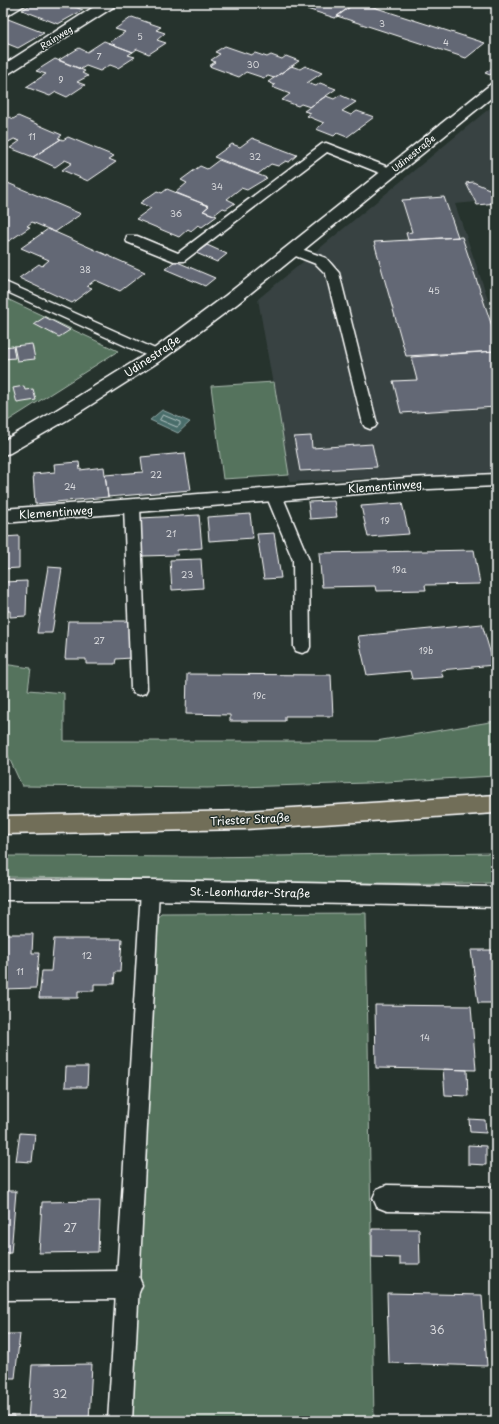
<svg xmlns="http://www.w3.org/2000/svg" width="499" height="1424" font-family="'Playpen Sans',sans-serif">
<style>
.built{fill:#384342}
.green{fill:#54735d;stroke:#aab9ae}
.water{fill:#486d6b;stroke:#91a7a6}
.lines{fill:none;stroke-linecap:round;stroke-linejoin:round}
.shore{stroke:#b6c5c4;stroke-width:1}
.building{fill:#636774;stroke:#fff}
.lane-casing{stroke:#fff;stroke-width:3}
.street-casing{stroke:#fff;stroke-width:3}
.primary-casing{stroke:#fff;stroke-width:3}
.lane{fill:#26332d;fill-rule:evenodd}
.street{fill:#26332d;fill-rule:evenodd}
.primary{fill:#716e59;fill-rule:evenodd}
.labels{text-anchor:middle;dominant-baseline:central;stroke-width:3;stroke-linejoin:round;paint-order:stroke}
.number-label{font-size:9px;fill:#d8d9dc}
.far-street-label{font-size:9px;fill:#fff;stroke:#26332d}
.street-label{font-size:11px;fill:#fff;stroke:#26332d}
.near-number-label{font-size:11px;fill:#d8d9dc}
</style>
<rect width="100%" height="100%" fill="#26332d"/>
<filter id="ink" filterUnits="userSpaceOnUse"><feTurbulence type="fractalNoise" baseFrequency=".025" numOctaves="2"/><feDisplacementMap in="SourceGraphic" scale="8" xChannelSelector="R" yChannelSelector="G"/><feConvolveMatrix kernelMatrix="1 2 1 2 8 2 1 2 1" color-interpolation-filters="sRGB"/></filter>
<g filter="url(#ink)">
<path class="built" d="M496,103V200L455,204L496,322V473L290,482L258,299Z"/>
<path class="green" d="M3,297L118,351L3,424Z
M274,382L289,475L223,479L211,386Z
M3,664L31,668L28,690L64,693V741H376L496,721V776L367,783L207,788L22,786L3,745Z
M496,853V883C332,885 167,878 3,877V856L201,857Z
M366,913L374,1421H126L155,923L162,914Z"/>
<path class="water" d="M162,410L190,422L178,433L150,420Z"/>
<g class="lines">
<path class="shore" d="M163,415L180,422V425L177,427L160,420Z"/>
</g>
<path class="building" d="M34,3H65L83,10L58,24L22,10Z
M288,3H350L354,4L335,18Z
M355,3H361L485,43L466,58L337,16Z
M132,17L161,27L156,30L165,33L157,40L166,43L149,54L137,49L133,52L109,43L125,32L115,29Z
M8,19L44,33L18,48L3,42V21Z
M104,41L133,52L128,55L135,57L118,68L110,65L100,71L86,66L81,69L59,60L79,48L87,52Z
M225,46L251,55L255,53L267,57L271,55L282,59L286,56L299,61L274,78L268,76L264,78L246,72L239,77L209,66L215,62L211,60L220,54L215,52Z
M55,59L85,71L82,73L88,76L77,82L85,85L67,97L56,92L50,96L26,87L46,74L36,71Z
M291,66L300,69L305,66L322,73L307,83L316,86L320,83L336,89L310,107L301,104L298,106L282,100L290,94L272,87L275,85L268,82Z
M495,66L496,70L490,75L485,73Z
M340,95L356,102L342,111L351,115L357,111L374,117L347,137L337,133L334,136L316,129L324,123L307,116L311,113L304,111L326,96L334,99Z
M18,116L62,135L58,138L61,139L33,157L10,148L20,141L14,139L3,145V121L10,117L13,119Z
M68,137L114,156L109,159L116,162L88,181L62,170L72,163L65,160L55,167L33,157L61,139L63,140Z
M252,138L297,155L289,162L286,161L278,166L271,164L258,174L214,157L232,144L240,147Z
M219,160L267,178L247,190L241,188L227,199L235,203L226,209L223,208L214,215L203,211L209,206L175,193L187,183L181,180L200,166L207,169Z
M3,181L81,214L55,232L32,222L27,226L30,227L9,241L3,239Z
M473,182L489,189L496,182V203L477,205L466,183Z
M167,189L209,206L203,211L217,216L202,227L198,225L191,231L188,229L179,237L136,219L151,208L140,203L157,191L162,193Z
M444,197L458,237L408,240L406,233L412,232L402,200Z
M48,229L55,232L145,272L120,291L95,280L87,286L92,288L72,303L19,278L39,264L42,266L49,260L21,248Z
M462,237L496,338V351L406,356L374,242Z
M207,245L227,254L217,262L196,253Z
M175,261L215,278L205,286L165,269Z
M45,317L70,330L59,337L34,324Z
M32,344L35,359L17,361L14,346Z
M13,346L15,358L4,359L3,347Z
M496,351V407L401,413L393,381L417,380L411,357Z
M24,386L25,390L33,389L36,400L17,403L13,388Z
M311,436L312,448L372,444L377,467L300,471L294,437Z
M185,453L191,490L108,497L105,475L143,472L141,457Z
M79,462L80,470L104,467L108,497L35,504L33,474L55,472L54,464Z
M334,501L337,517L310,519L308,502Z
M402,503L409,534L368,537L361,506Z
M250,514L253,538L209,541L207,517Z
M199,515L202,548L177,550L178,555L142,556L141,518Z
M274,533L281,578L264,579L257,534Z
M19,536V568L3,569V537Z
M474,550L480,584L425,585L426,590L376,591L375,586L322,587L319,553Z
M201,559L203,588L172,590L170,560Z
M48,567L62,568L52,633H37Z
M27,581L26,616L10,617V611H3V582Z
M68,621H133L131,658L116,659L115,664H86V659H65Z
M482,624L494,665L441,670L443,677L412,679L410,671L367,675L358,636Z
M187,674L331,675L333,716H285V721H230V715L186,714Z
M3,934H33L32,953H39L36,988L3,989Z
M54,939H122L120,972H115L114,984H94V991H78V998H39L42,971H51Z
M471,950H496V1003H478Z
M375,1005L471,1006L476,1070L376,1068Z
M66,1067H88L87,1087H65Z
M443,1069L467,1070L468,1096L445,1095Z
M469,1119L485,1120L486,1133L470,1132Z
M20,1133L35,1134L32,1162L16,1161Z
M468,1145L486,1146V1165L468,1164Z
M3,1191H16L11,1253H3Z
M100,1201L98,1252L39,1253L42,1202Z
M372,1229H419L420,1264H400V1258L372,1257Z
M387,1293L482,1295L487,1366L389,1363Z
M3,1334H20L15,1378H3Z
M92,1364L89,1421H28L32,1365Z
M3,1416H14L13,1421H3Z"/>
<g class="lines">
<g class="lane-casing">
<path id="lane" d="M15,3H28L3,18V10Z
M326,143L393,169L395,172L393,175H385L327,152L184,261H174L127,242L126,239L127,236H137L178,253L322,144Z
M293,246L326,258L339,273L377,424L375,427L370,429L365,427L363,424L326,274L316,264L288,253L287,250L288,247Z
M3,281L162,352L164,355L162,358L157,359L152,358L3,290Z
M274,490L279,491L282,495L309,560L310,647L308,651L302,653L296,651L294,647L293,560L266,495L269,491Z
M132,501L137,502L140,506L147,689L145,693L139,695L133,693L131,689L124,506L127,502Z
M150,882L157,885L159,890L132,1421H108L141,890L143,885Z"/>
</g>
<g class="street-casing">
<path id="street" d="M100,3H117L115,6L8,74L3,75V65Z
M496,83V94L237,304L163,359L67,420L10,453L3,455V441L53,412L151,351L225,296L491,84Z
M496,474V486L407,490L3,523V509L407,478Z
M3,880H150L496,887V907L150,900H3Z
M387,1185L496,1187V1213L387,1211L377,1207L373,1198L377,1189Z
M128,1271L138,1275L142,1285L138,1295L128,1299L3,1300V1272Z"/>
</g>
<g class="primary-casing">
<path id="primary" d="M496,795V813L246,829L3,834V816L246,811Z"/>
</g>
<use href="#lane" class="lane"/>
<use href="#street" class="street"/>
<use href="#primary" class="primary"/>
</g>
</g>
<g class="labels">
<g class="number-label">
<text x="382" y="23">3</text>
<text x="140" y="36">5</text>
<text x="446" y="42">4</text>
<text x="99" y="56">7</text>
<text x="253" y="64">30</text>
<text x="61" y="79">9</text>
<text x="32" y="136">11</text>
<text x="255" y="156">32</text>
<text x="217" y="186">34</text>
<text x="176" y="213">36</text>
<text x="85" y="269">38</text>
<text x="434" y="290">45</text>
<text x="156" y="474">22</text>
<text x="70" y="486">24</text>
<text x="385" y="520">19</text>
<text x="171" y="533">21</text>
<text x="399" y="569">19a</text>
<text x="187" y="574">23</text>
<text x="99" y="640">27</text>
<text x="426" y="650">19b</text>
<text x="259" y="695">19c</text>
<text x="87" y="955">12</text>
<text x="20" y="971">11</text>
<text x="425" y="1037">14</text>
</g>
<g class="far-street-label">
<text transform="translate(56 37) rotate(-32)">Rainweg</text>
<text transform="translate(413 153) rotate(-39)">Udinestraße</text>
</g>
<g class="street-label">
<text transform="translate(152 356) rotate(-34)">Udinestraße</text>
<text transform="translate(385 486) rotate(-4)">Klementinweg</text>
<text transform="translate(56 512) rotate(-4)">Klementinweg</text>
<text transform="translate(250 819) rotate(-3)">Triester Straße</text>
<text transform="translate(250 892) rotate(1)">St.-Leonharder-Straße</text>
</g>
<g class="near-number-label">
<text x="70" y="1227">27</text>
<text x="437" y="1329">36</text>
<text x="60" y="1393">32</text>
</g>
</g>
<rect width="499" height="1424" fill="none" stroke="#26332d" stroke-width="16"/>
<rect x="8" y="8" width="483" height="1408" fill="none" stroke="#fff" stroke-width="1.5" filter="url(#ink)"/>
</svg>
